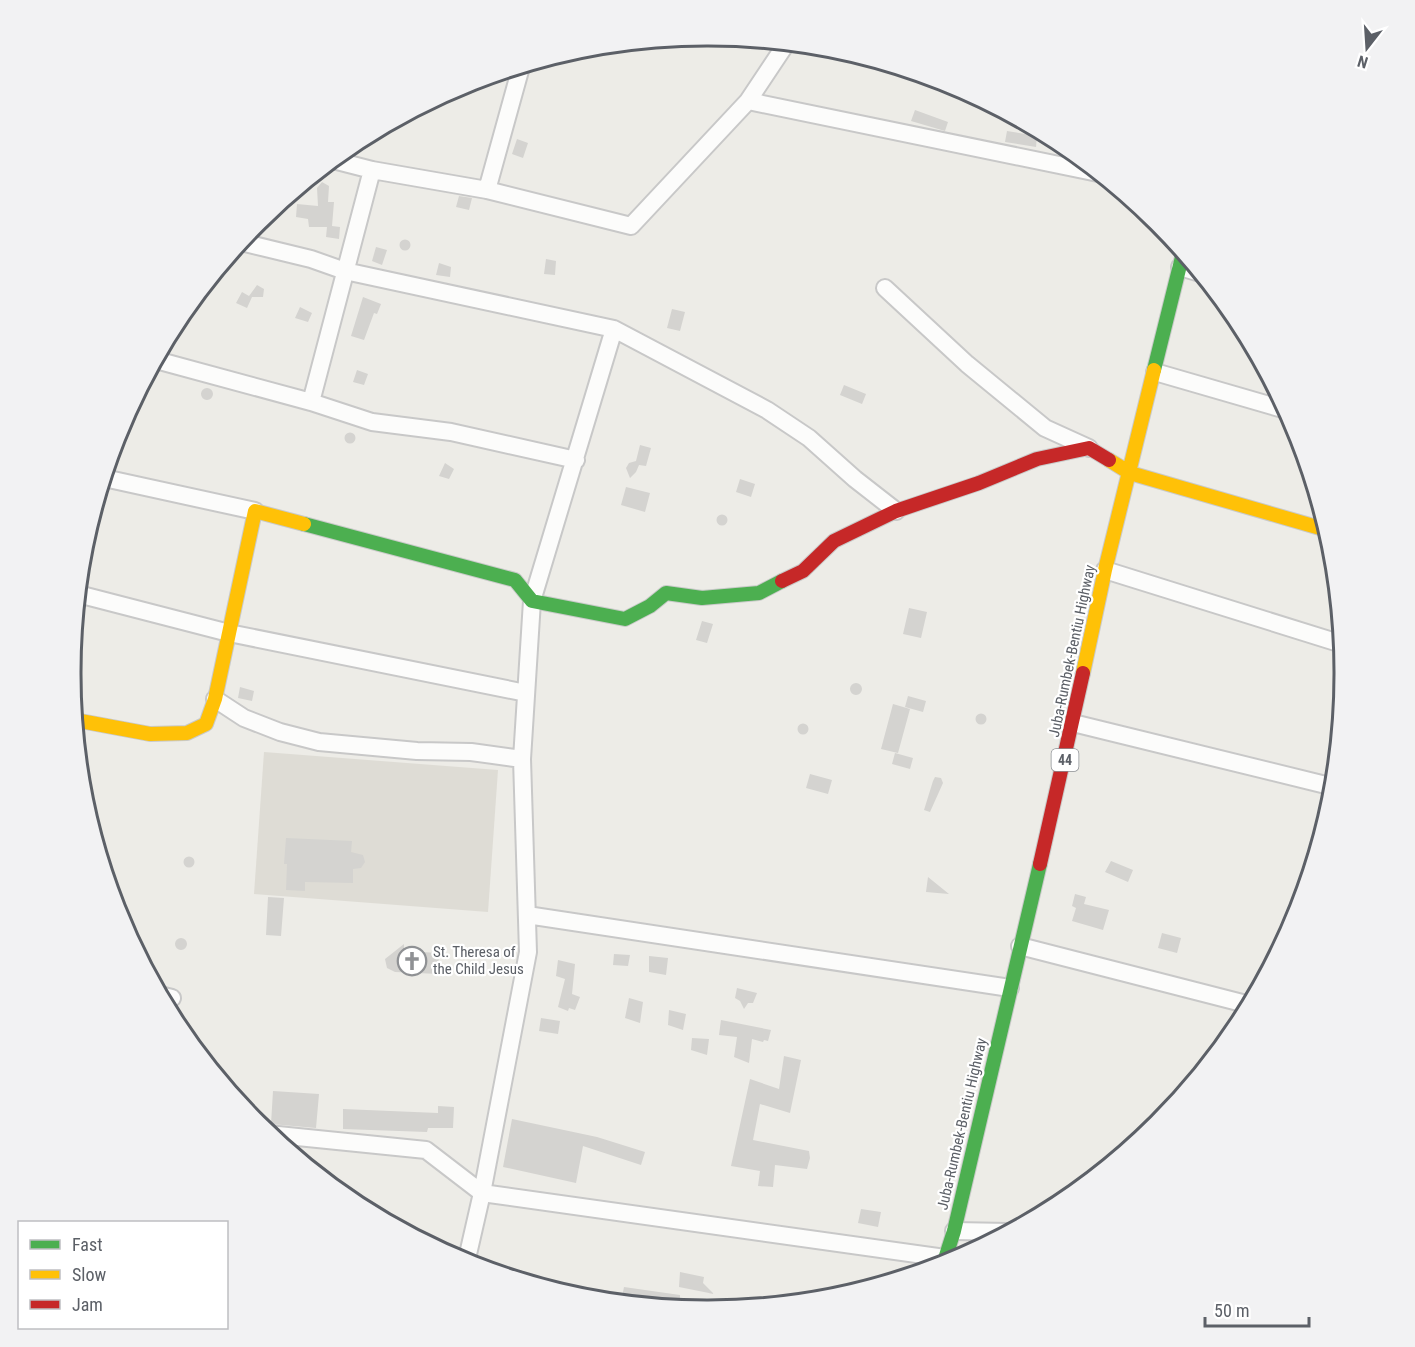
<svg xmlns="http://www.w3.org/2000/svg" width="1415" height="1347" font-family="'Roboto Condensed',sans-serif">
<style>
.education{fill:#dedcd5}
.building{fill:#d4d3d0}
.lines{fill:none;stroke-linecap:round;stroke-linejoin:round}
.street-casing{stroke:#c8c8c8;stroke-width:20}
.fast-casing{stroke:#c9cac9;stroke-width:16}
.slow-casing{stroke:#c9cac9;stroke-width:16}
.jam-casing{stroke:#c9cac9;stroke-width:16}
.street{stroke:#fcfcfb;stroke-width:16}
.fast{stroke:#4caf50;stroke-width:14}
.slow{stroke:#ffc107;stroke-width:14}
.jam{stroke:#c62828;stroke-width:14}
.labels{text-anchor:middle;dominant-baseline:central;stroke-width:4.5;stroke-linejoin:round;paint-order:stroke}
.shield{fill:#fff;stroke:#8d9095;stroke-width:1.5}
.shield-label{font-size:14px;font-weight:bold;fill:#5c6067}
.street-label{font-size:15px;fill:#5c6067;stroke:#fff}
.poi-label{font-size:15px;fill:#5c6067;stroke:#fff;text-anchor:start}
.rim{fill:none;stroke:#5c6067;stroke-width:3}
</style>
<rect width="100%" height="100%" fill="#edece7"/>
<path class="education" d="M264,752L498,770L488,912L254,894Z"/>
<path class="building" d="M915,110L948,122L945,131L911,121Z
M1007,131L1037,136L1036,147L1005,142Z
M517,139L528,143L523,158L512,154Z
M322,182L329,186L328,202H334L332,226L340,227L339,239L326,237L327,227H309L308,219L296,217L297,204L318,206L317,188Z
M459,196L472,198L469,210L456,207Z
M399.5 245a5.5 5.5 0 1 1 11 0a5.5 5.5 0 1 1-11 0Z
M376,247L387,250L382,265L372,261Z
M546,259L556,261L555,275L544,274Z
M439,263L451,267L450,277L436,275Z
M257,285L264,289L263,297H252L247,308L236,303L242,292L249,296Z
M363,297L381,304L377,314L374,313L364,340L351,336Z
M300,307L312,313L308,322L295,318Z
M672,309L685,312L680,331L667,328Z
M357,370L368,374L364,385L353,382Z
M844,385L866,394L862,404L840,395Z
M201 394a6 6 0 1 1 12 0a6 6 0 1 1-12 0Z
M344.5 438a5.5 5.5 0 1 1 11 0a5.5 5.5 0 1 1-11 0Z
M640,445L651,448L646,466L639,465L636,472L630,478L626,468L629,463L636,461Z
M445,463L454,469L449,479L439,476Z
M740,479L755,484L751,497L736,492Z
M626,487L650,493L645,512L621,505Z
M716.5 520a5.5 5.5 0 1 1 11 0a5.5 5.5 0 1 1-11 0Z
M909,608L927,612L921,638L903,634Z
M702,621L713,624L707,643L696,640Z
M850 689a6 6 0 1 1 12 0a6 6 0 1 1-12 0Z
M240,687L254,691L252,701L238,698Z
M908,696L926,701L923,712L905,707Z
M893,704L910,709L898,753L881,749Z
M975.5 719a5.5 5.5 0 1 1 11 0a5.5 5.5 0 1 1-11 0Z
M797.5 729a5.5 5.5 0 1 1 11 0a5.5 5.5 0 1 1-11 0Z
M895,753L913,758L910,769L892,764Z
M810,774L832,780L828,794L806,788Z
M935,777L941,778L943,783L930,812L924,810L933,781Z
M286,838L352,841L351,852L363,855L365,862L361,868L353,869V883L305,882V891L286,890L287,864H284Z
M183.5 862a5.5 5.5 0 1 1 11 0a5.5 5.5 0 1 1-11 0Z
M1111,861L1133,870L1128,882L1105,872Z
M928,877L949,894L926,892Z
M1075,894L1086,897L1084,904L1109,910L1103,930L1072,921L1076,908L1072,906Z
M268,897L284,898L281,936L266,935Z
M1162,933L1181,938L1177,953L1158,948Z
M175 944a6 6 0 1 1 12 0a6 6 0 1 1-12 0Z
M404,944V951L439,953L438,974L395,972L387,968L385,959Z
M614,954L630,955L628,966L613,965Z
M649,956L668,958L666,975L649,972Z
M558,960L575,964L572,994L580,997L575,1010L569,1008L568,1011L558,1007L565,979L556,976Z
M737,988L757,993L753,1003H748L744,1009L740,1001L735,998Z
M629,998L643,1002L640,1023L625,1018Z
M669,1010L686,1014L683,1030L668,1025Z
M541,1018L560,1021L558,1034L539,1031Z
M721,1020L771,1030L768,1041L764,1040L763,1042L752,1039L749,1063L734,1057L737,1037L719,1035Z
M692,1038L709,1039L707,1055L691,1050Z
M784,1056L801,1060L790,1113L760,1104L753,1140L809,1151L810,1158L807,1169L775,1165L773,1187L758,1186L760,1171L731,1166L750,1079L779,1089Z
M273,1091L319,1094L316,1128L271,1124Z
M438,1106L454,1107L453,1128H428L427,1132L343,1129V1109L438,1113Z
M512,1119L597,1137L645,1152L641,1165L583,1146L576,1183L503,1167Z
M861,1209L881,1212L878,1227L858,1223Z
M680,1272L704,1277L703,1283L714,1294L679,1287Z
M624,1287L680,1295V1302H648V1305L621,1302Z"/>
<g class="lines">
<g class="street-casing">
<path id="street" d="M748,101L1098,173
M333,160L372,170L487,190L631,226L748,101L786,44
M487,190L521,67
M241,242L311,259L345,271L614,329L767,410L809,438L855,479L896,511
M1180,267L1200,273
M885,288L967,364L1045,428L1089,448
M156,360L311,402L372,422L451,432L576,460
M1155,372L1286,410
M311,402L372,170
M104,478L255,511
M1105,570L1342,644
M78,594L229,633L526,693
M215,699L244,718L280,732L319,742L417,751L471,752L522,759
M1073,723L1334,787
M527,915L1010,988
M1020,946L1250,1005
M160,995L172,998
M268,1134L426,1150L482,1193L945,1258
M954,1231L1009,1232
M466,1263L482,1193L528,952L522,759L532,601L614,329"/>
</g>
<g class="fast-casing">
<path id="fast" d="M1154,370L1183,253
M304,524L515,580L532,601L625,619L650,606L666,593L702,598L759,593L782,581
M943,1265L954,1231L1040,864"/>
</g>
<g class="slow-casing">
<path id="slow" d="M1109,460L1130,473L1327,530
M1083,673L1105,570L1154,370
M75,720L150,734L187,733L206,724L215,699L255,511L304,524"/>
</g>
<g class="jam-casing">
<path id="jam" d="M782,581L803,571L834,541L896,511L979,483L1037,459L1089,448L1109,460
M1040,864L1083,673"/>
</g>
<use href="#street" class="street"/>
<use href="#fast" class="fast"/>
<use href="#slow" class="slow"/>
<use href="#jam" class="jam"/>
</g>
<defs>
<g id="church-ring" transform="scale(1.5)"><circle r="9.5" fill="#fff" stroke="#8f9194" stroke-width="1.5"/><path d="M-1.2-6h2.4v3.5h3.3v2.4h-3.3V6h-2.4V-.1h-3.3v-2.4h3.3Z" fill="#8f9194"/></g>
</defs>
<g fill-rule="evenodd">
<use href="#church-ring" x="412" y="961"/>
</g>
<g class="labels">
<rect class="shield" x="1051.5" y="749" width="27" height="22" rx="4.5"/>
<g class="shield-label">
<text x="1065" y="760">44</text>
</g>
<g class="street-label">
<text transform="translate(1072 651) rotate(-78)">Juba-Rumbek-Bentiu Highway</text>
<text transform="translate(962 1124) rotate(-77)">Juba-Rumbek-Bentiu Highway</text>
</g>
<g class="poi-label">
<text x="433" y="952">St. Theresa of<tspan x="433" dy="17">the Child Jesus</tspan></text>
</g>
</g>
<path d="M0 0H1415V1347H0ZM707 46H708A626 626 0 0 1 1334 672V674A626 626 0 0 1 708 1300H707A626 626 0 0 1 81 674V672A626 626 0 0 1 707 46Z" fill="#f2f2f3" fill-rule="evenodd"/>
<path class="rim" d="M707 46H708A626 626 0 0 1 1334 672V674A626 626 0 0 1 708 1300H707A626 626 0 0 1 81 674V672A626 626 0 0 1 707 46Z"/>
<rect x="18" y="1221" width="210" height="108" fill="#ffffff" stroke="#bebfc2" stroke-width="1.5"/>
<rect x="30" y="1240" width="30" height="9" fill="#4caf50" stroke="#bebfc2" stroke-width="1.5"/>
<text x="72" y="1251" font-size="18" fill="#5c6067">Fast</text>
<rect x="30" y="1270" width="30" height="9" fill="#ffc107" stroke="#bebfc2" stroke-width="1.5"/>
<text x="72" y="1281" font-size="18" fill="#5c6067">Slow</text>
<rect x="30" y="1300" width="30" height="9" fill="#c62828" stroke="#bebfc2" stroke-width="1.5"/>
<text x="72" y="1311" font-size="18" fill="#5c6067">Jam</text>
<g transform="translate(1367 48) rotate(197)" stroke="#ffffff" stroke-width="4.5" paint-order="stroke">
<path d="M0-4.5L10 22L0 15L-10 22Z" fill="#5c6067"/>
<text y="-9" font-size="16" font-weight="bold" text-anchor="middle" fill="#5c6067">N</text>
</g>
<path d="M1205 1317v9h104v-9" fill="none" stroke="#5c6067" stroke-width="3"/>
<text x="1214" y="1317" font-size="18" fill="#5c6067" stroke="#ffffff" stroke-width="4.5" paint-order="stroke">50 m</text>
</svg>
